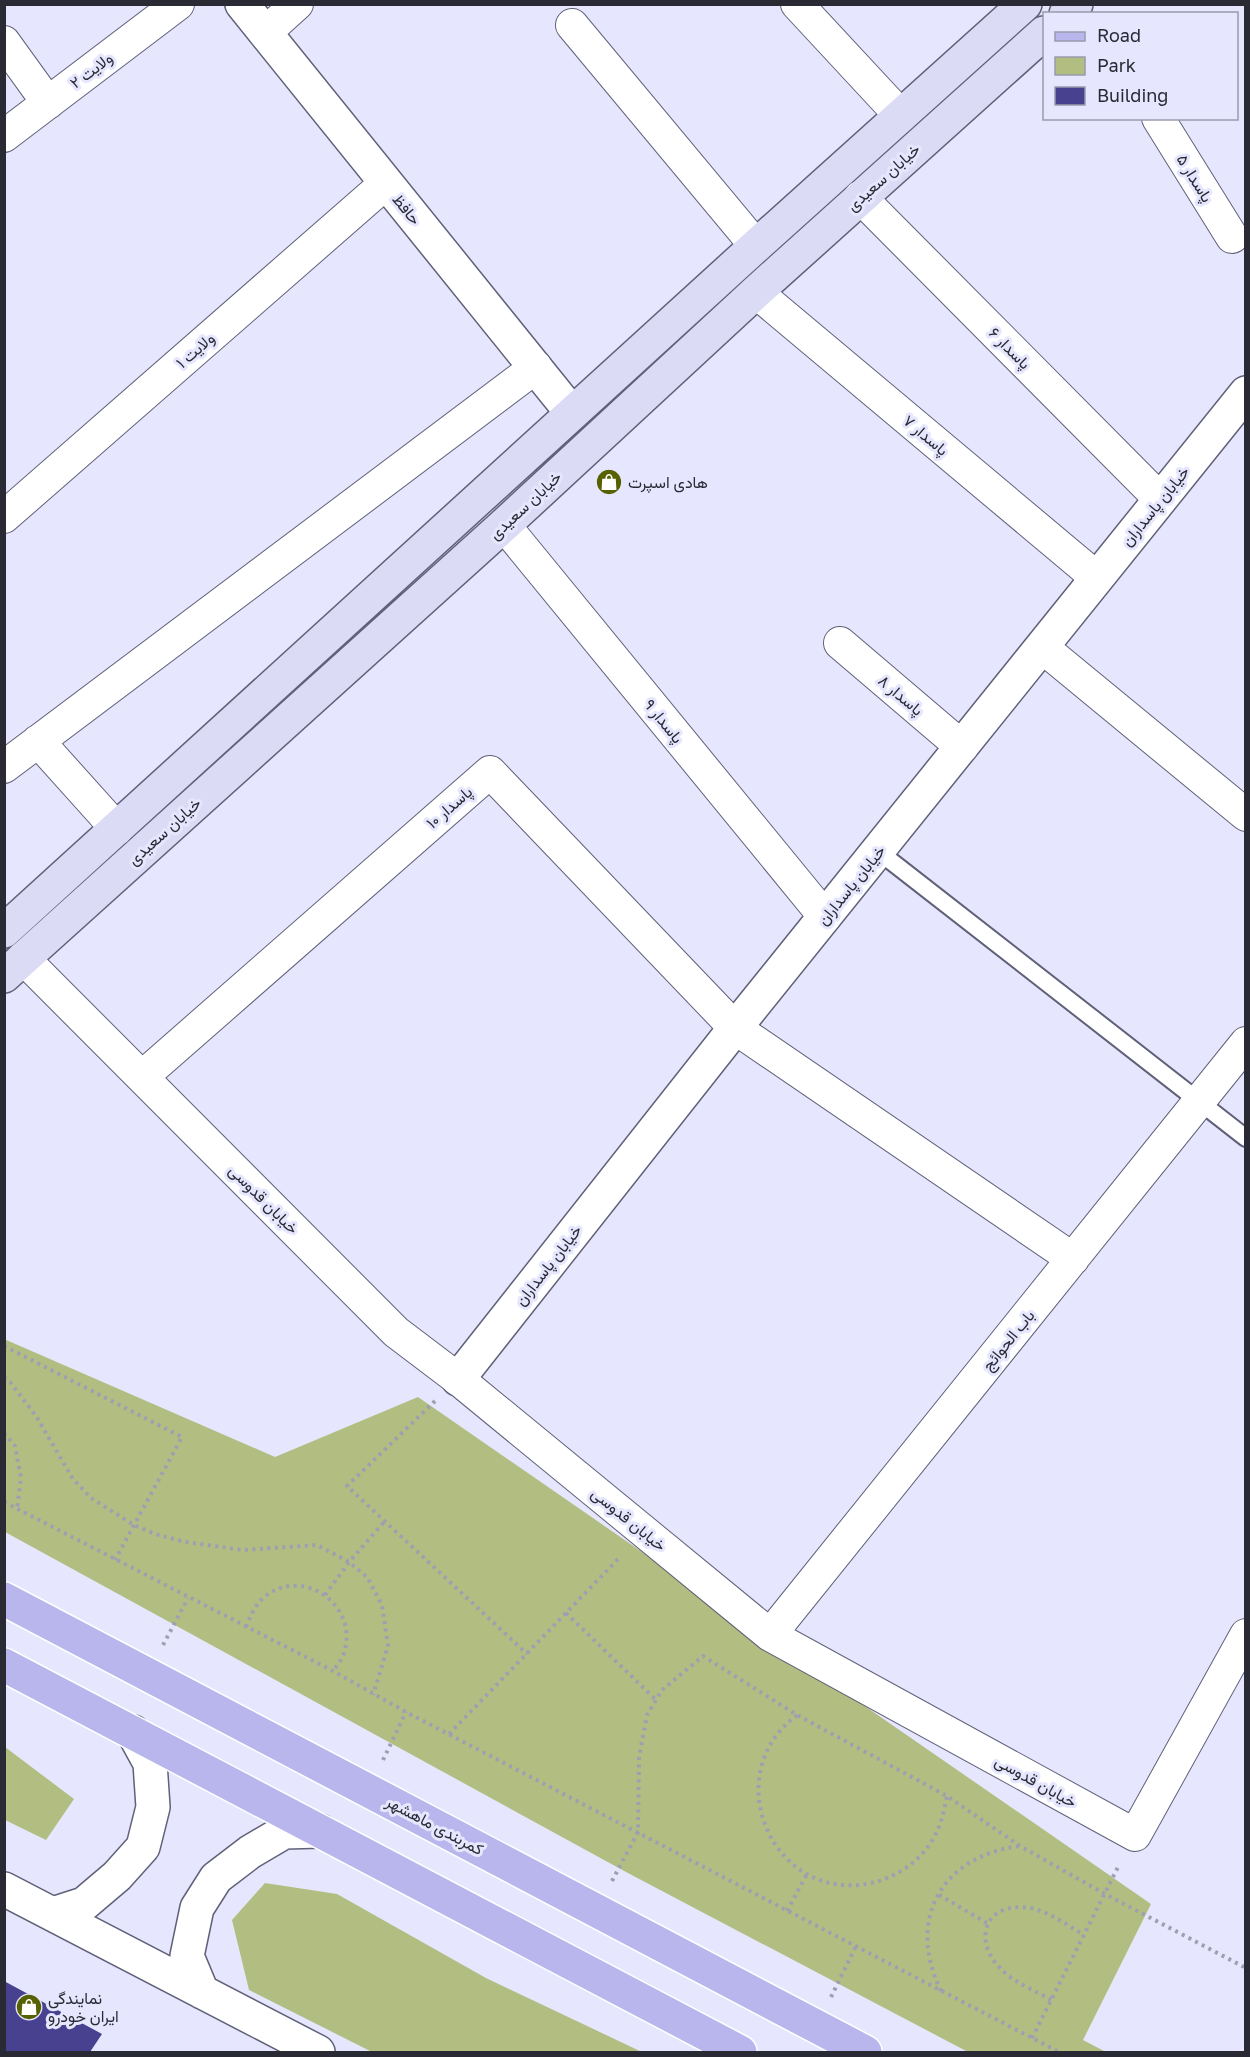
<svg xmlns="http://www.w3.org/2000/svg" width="1250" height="2057" font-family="'Golos Text',Vazirmatn,sans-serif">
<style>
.green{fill:#b2be81}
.building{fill:#474190}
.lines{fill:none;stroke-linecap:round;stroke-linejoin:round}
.service-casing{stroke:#606179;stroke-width:20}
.minor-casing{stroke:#606179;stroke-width:34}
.tertiary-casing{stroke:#606179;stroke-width:36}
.secondary-casing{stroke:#606179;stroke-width:36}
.primary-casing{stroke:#fff;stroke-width:36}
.path{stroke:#9e9fb1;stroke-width:4;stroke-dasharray:3 4.5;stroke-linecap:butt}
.service{stroke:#fff;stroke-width:16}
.minor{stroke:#fff;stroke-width:32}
.tertiary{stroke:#fff;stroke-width:33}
.secondary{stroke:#dbdbf6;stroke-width:33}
.primary{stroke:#b8b6ed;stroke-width:33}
.labels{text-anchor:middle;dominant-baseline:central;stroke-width:6;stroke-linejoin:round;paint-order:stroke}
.street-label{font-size:16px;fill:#292a34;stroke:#e6e7fe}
.poi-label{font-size:16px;fill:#292a34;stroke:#e6e7fe;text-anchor:start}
</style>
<rect width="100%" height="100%" fill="#e6e7fe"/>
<path class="green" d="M4,1339L275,1457L418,1397L1151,1904L1083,2040L1106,2052H968L626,1872L5,1532Z
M5,1747L74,1799L46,1840L5,1820Z
M265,1883L337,1894L486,1978L642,2052H372L249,1990L232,1920Z"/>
<path class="building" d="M4,1981L102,2034L90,2052H4Z"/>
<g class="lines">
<g class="service-casing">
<path id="service" d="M878,851L1246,1138"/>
</g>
<g class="minor-casing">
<path id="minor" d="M797,4L901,116
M572,25L756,246
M265,33L297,4
M4,42L48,103
M1158,118L1232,237
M4,136L178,4
M860,197L1160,499
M756,292L1097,578
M4,517L386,183
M504,525L825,917
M840,643L962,747
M1042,647L1246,815
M38,741L117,829
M4,767L536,367
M23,958L396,1332L458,1379L770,1635L1135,1835L1246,1635
M142,1077L490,772L735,1028L1073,1259
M770,1635L1246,1043"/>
</g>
<g class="tertiary-casing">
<path id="tertiary" d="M242,4L572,413
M458,1379L735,1028L1246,393
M4,1889L318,2052
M53,1914L84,1904L117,1876L143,1847L153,1807L150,1763L133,1732
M202,1992L187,1956L197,1908L216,1878L250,1852L284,1832L320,1831"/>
</g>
<g class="secondary-casing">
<path id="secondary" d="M1066,14L1076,4
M4,931L756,246L1025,4
M4,976L504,525L756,292L1044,33"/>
</g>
<g class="primary-casing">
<path id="primary" d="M4,1599L865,2052
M4,1665L740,2052"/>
</g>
<path class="path" d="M4,1346L182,1437L115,1560
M4,1377L10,1382L36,1416L73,1479L91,1498L134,1525L155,1534L185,1542L243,1550L317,1545L349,1562L367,1577L382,1605L388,1646L373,1695
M435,1401L347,1486L527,1654
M4,1433L15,1446L21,1478L17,1509
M4,1502L333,1671L406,1712L1059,2052
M325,1595L349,1562L385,1521
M566,1613L656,1700
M246,1627C250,1617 254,1607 262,1599C301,1563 362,1606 343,1656C341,1661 336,1666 333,1671
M163,1645L188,1598
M797,1715C791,1720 785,1725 780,1731C742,1775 757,1844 805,1873C848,1899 908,1882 933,1839C941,1825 944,1812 947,1796
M449,1734L621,1556
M383,1760L406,1712
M612,1881L638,1832L639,1757L647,1715L662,1690L703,1656L797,1715L947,1796L1020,1846L1105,1894L1246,1968
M939,1895L987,1923
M787,1911L807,1874
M941,1991C906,1919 941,1857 1019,1846
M831,1997L856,1946
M1051,2000C1036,1991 1011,1981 1000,1968C971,1938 987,1901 1030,1908C1050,1912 1067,1925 1084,1935
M1032,2038L1119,1865"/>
<use href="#service" class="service"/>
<use href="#minor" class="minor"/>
<use href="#tertiary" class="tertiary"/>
<use href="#secondary" class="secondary"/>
<use href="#primary" class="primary"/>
</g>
<defs>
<g id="shop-disc" transform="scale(1.35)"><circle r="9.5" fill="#576100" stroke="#e6e7fe"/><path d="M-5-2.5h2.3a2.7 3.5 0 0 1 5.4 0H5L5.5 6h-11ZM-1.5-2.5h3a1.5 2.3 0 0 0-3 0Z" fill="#fff"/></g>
</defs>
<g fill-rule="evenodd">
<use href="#shop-disc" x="609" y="482"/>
<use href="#shop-disc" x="29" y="2007"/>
</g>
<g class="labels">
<g class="street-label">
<text transform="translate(91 70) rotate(-37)">ولایت ۲</text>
<text transform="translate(883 177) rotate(-42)">خیابان سعیدی</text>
<text transform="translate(1195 178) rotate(58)">پاسدار ۵</text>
<text transform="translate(407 209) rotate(51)">حافظ</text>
<text transform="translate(1010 348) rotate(45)">پاسدار ۶</text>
<text transform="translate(195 350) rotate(-41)">ولایت ۱</text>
<text transform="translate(926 435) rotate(40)">پاسدار ۷</text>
<text transform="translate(525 505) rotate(-43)">خیابان سعیدی</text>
<text transform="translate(1155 506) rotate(-51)">خیابان پاسداران</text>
<text transform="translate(901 695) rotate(40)">پاسدار ۸</text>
<text transform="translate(664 721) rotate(51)">پاسدار ۹</text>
<text transform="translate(449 807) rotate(-41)">پاسدار ۱۰</text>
<text transform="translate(164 831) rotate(-42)">خیابان سعیدی</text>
<text transform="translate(851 885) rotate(-51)">خیابان پاسداران</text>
<text transform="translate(264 1199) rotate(45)">خیابان قدوسی</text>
<text transform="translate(548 1265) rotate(-52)">خیابان پاسداران</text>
<text transform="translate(1008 1340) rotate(-51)">باب الحوائج</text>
<text transform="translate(629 1519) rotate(39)">خیابان قدوسی</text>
<text transform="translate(1036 1781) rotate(29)">خیابان قدوسی</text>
<text transform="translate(435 1825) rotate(28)">کمربندی ماهشهر</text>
</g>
<g class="poi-label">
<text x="628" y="482">هادی اسپرت</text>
<text x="48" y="1998">نمایندگی<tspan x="48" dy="18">ایران خودرو</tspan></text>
</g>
</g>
<rect width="1250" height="2057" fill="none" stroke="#292a34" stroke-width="12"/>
<rect x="1043" y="12" width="195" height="108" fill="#e6e7fe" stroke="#9a9bad" stroke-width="1.5"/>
<rect x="1055" y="32" width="30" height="9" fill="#b8b6ed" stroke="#9a9bad" stroke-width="1.5"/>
<text x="1097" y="42" font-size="18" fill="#292a34">Road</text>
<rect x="1055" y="57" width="30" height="18" fill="#b2be81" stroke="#9a9bad" stroke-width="1.5"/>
<text x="1097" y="72" font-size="18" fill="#292a34">Park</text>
<rect x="1055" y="87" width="30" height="18" fill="#474190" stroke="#9a9bad" stroke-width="1.5"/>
<text x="1097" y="102" font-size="18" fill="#292a34">Building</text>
</svg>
